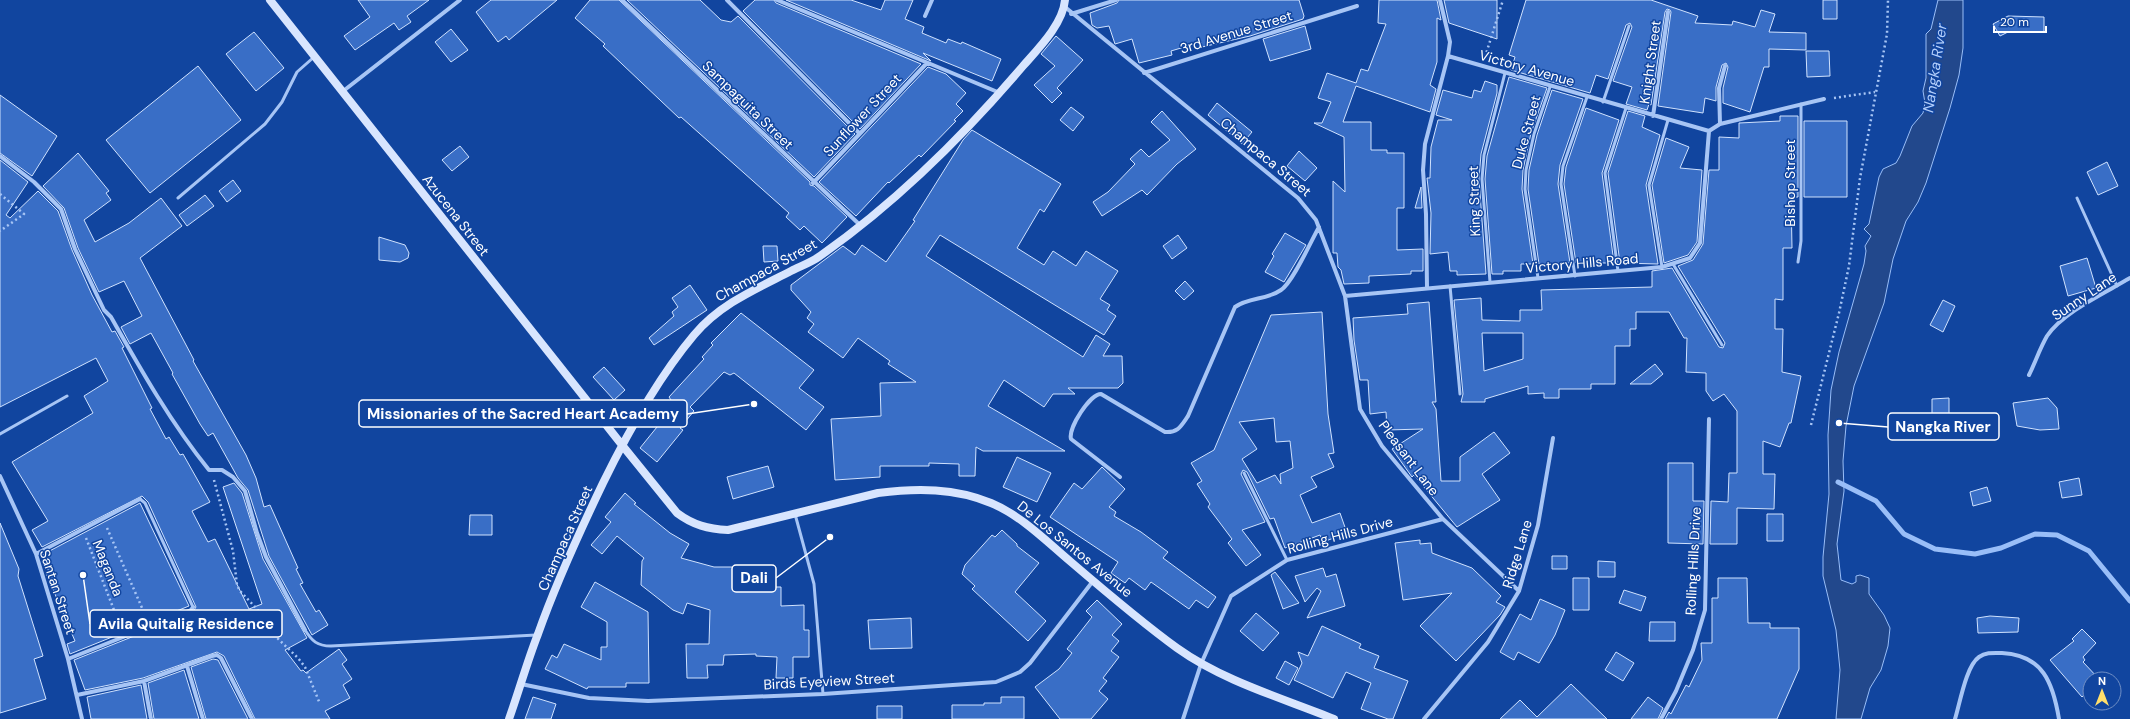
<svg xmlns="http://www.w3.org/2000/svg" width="2130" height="719" font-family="'DM Sans',sans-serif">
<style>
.water{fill:#22488c;stroke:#99bef8}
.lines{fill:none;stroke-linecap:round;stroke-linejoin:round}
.stream{stroke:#99bef8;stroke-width:5}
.building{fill:#396ec6;stroke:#d0e2fe;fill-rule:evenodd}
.path{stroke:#a7c5f5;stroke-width:2.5;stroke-dasharray:2 3;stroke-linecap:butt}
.lane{stroke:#a7c5f5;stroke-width:3}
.street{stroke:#a7c5f5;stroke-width:4}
.secondary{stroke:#d8e5fe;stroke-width:8}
.labels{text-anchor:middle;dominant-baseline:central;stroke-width:3;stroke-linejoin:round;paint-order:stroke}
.street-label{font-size:14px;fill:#fff;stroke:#11459f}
.water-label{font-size:15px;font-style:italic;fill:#b4cffb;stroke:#11459f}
.leader{fill:none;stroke:#fff;stroke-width:1.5}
.callout-dot{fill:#fff;stroke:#11459f;stroke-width:1.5}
.callout{fill:#11459f;stroke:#fff;stroke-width:1.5}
.callout-label{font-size:15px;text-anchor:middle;font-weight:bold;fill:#fff}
</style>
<rect width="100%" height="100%" fill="#11459f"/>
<path class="water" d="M1938,0H1963V48L1959,75L1950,108L1926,183L1918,202L1906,221L1893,259L1884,303L1854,386L1846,426L1843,461L1844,491L1837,544L1841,580L1852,584L1856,582V576L1860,575L1869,578V594L1884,615L1890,628L1888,646L1881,670L1870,688L1861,719H1836L1840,670L1836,630L1823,576V557L1829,494L1828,435L1831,390L1839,352L1864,264L1866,251L1865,246L1871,236L1864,229L1869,224L1879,177L1883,169L1896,163L1900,156L1912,126L1923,113L1925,103L1923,91L1926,78V34L1931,29Z"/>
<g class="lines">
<path class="stream" d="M1838,482L1876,501L1904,534L1935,549L1975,554L2001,548L2035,534L2057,535L2089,551L2130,601"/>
</g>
<path class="building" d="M358,0H429L407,16L411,22L399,30L394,23L355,50L344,36L370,17Z
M491,0H557L509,40L506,36L498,42L476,12Z
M590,0H619L810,182V185L814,186L847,217L822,243L804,226L800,230L786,217L789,213L681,117L679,118L603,46L605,44L575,18Z
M627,0H700L721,20L731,22L738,16L855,134L814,177Z
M755,0H774L776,3L921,64L860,129L743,11Z
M786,0H851L881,10L885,0H913L905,19L924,27L922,33L946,43L948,39L961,44L962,42L1001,59L992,81L923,53L931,61Z
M1119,0H1299L1304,16L1303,19L1250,36L1202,47L1201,42L1171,51L1172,55L1139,63L1132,39L1115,44L1109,26L1097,28L1092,25L1090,13L1117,3Z
M1379,0H1437L1441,20L1437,18V62L1430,85L1436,89L1430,112L1356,86L1343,122H1371V150H1387V153H1404V208H1397V250L1423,249V271H1411V274L1369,276V283L1344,284L1341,270L1338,267L1337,253H1333V181L1345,192L1344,137L1314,123H1322L1331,102L1318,98L1327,73L1356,83L1361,69L1368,71L1386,24L1378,23Z
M1444,0H1497V39L1449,23Z
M1526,0H1651L1698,16L1695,23L1732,25L1733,21L1755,27L1761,10L1775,14L1769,32L1806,33V50L1769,49V67H1764L1750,112L1723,103V88L1728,67L1726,63L1722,65L1716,87V101L1705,98L1703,113L1658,106L1671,12L1670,10L1667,9L1665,12L1651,105L1649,104L1647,110L1626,104L1632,87L1613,81L1632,27L1630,23L1626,25L1608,79L1596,75L1590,93L1511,70L1515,57L1509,55Z
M1823,0H1837V19H1823Z
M2008,16L2044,17V32H2008L2000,36L1993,24Z
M1305,26L1311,49L1270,61L1263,39Z
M451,29L468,50L451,62L435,42Z
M254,32L284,68L256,91L226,54Z
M1056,36L1083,60L1057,88L1062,93L1052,103L1034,85L1055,66L1041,54Z
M1806,51H1829L1830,76L1807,77Z
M198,66L241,120L150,193L106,140Z
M928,67L946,74L966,93L956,104L963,111L954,120L956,121L921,157L919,155L889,183L888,182L856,216L819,182Z
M1509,77L1547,88L1531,133L1523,170L1522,189L1533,264H1521V271H1503V274H1492L1485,179L1487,156Z
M1485,81L1497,85V93L1481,154L1479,179L1486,274L1457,275V271H1450L1448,252L1430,254L1431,213L1427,178H1430L1431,147L1438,120H1452L1436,115L1443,90L1472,98L1474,90L1481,92Z
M1552,90L1583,99L1560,165L1558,184L1570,263L1539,264L1528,189L1529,170L1537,135Z
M0,95L57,136L32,176L0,153Z
M1217,103L1252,132L1242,144L1208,115Z
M1071,107L1084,117L1073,131L1060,120Z
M1586,108L1619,120L1602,173L1614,263H1576L1564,184L1566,167Z
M1162,111L1196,149L1177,164L1147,195L1142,190L1102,216L1093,202L1108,192L1135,164L1130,159L1141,149L1149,157L1170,140L1151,122Z
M1628,111L1645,116L1642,127L1660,135L1646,185L1658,264L1620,263L1608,173Z
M1780,116H1798V197H1791L1792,248H1783V300L1775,299V329H1783L1782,372L1801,376L1791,423H1789L1780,447L1763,441V474H1775L1774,509L1737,508V544H1710L1711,501L1728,502L1729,473H1737V411L1724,394L1713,401L1706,391V373L1686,372L1687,338H1684L1669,312H1636V329H1630V346H1615V384H1591V389H1559V398H1544V393L1528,394V386L1485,399V402H1461L1463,394L1454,300L1481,298L1482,320L1520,321V310H1542L1541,290L1652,287V271L1672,268L1719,347L1723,348L1725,343L1678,266L1693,260L1703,244L1709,170H1719V137L1739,138V123L1780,121ZM1482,333H1523V359L1484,371Z
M1804,121H1847V197H1804Z
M972,130L1061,184L1044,212L1040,209L1017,248L1044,265L1053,251L1076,266L1086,251L1118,271L1100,299L1110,305L1107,310L1116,316L1104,335L940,235L926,256L1083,357L1096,335L1110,344L1103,356H1122L1123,383L1118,388H1068L1075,394H1053L1044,407L1004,380L988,406L1065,451H983L976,447L975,476H959V464L929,463V466H880V477L835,480L831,419L881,416L880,383L916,382L888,364L890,361L858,338L843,358L808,332L814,324L807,318L811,312L791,290V285L843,246L855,255L862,245L886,262L915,221L913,220L963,140Z
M1666,138L1689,147L1680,168L1702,170L1697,242L1688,255L1664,263L1652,185Z
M460,146L469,157L452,171L442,160Z
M1299,151L1317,168L1305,181L1287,166Z
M78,153L109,191L106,193L111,200L84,220L95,242L129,223L161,198L182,226L140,258L194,360L193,361L246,455L256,478L264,507L270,505L298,568L296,569L303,583L300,584L316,612L319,610L328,625L312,635L269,556L248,490L238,478L213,433L208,436L200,424L172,374L173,373L151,333L130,344L121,327L142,316L124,281L99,292L78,248L64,208L43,186Z
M0,160L28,182L6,215L10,218L38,191L58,211L72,250L92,295L112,332L115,331L124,347L122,348L152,408L150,409L166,439L169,437L180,455L183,454L210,502L192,511L208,542L215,539L249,609L262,604L223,487L234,483L242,493L263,559L307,638L285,650L301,671L303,670L306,673L339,649L347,660L342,664L352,679L343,685L350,698L325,711L330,719H255L224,656L217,652L143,678L85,690L74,660L192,613L196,607L148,502L142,496L42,547L32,530L48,521L12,462L93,413L84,396L108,381L96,358L0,407Z
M2107,162L2118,186L2098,195L2087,172Z
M233,180L241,191L227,202L219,191Z
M1421,187L1422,208H1415Z
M205,195L214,206L187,226L179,215Z
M1285,233L1306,245L1284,282L1265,272L1274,256L1272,254Z
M1178,235L1187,248L1172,259L1163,246Z
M379,237L405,245L409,253L408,258L400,262L379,260Z
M763,246H777L778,261L764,262Z
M2087,258L2096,288L2068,296L2060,266Z
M1185,281L1194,291L1184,300L1175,291Z
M690,285L707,310L654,345L649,338L674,316L672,312L678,307L672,298Z
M1943,300L1955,306L1943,332L1930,325Z
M1429,302L1436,402H1432L1436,409L1441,481H1460V457L1494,432L1510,453L1482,474L1500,500L1457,527L1414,475L1412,477L1392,449L1423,429L1387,430L1386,412L1370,414L1368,380H1360L1354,340L1353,318L1408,314L1407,304Z
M1322,312L1328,414L1334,453L1328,454L1334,467L1311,477L1317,487L1300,495L1312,523L1340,513L1347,533L1323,542L1320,535L1285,548L1274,518L1270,519L1247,472L1243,470L1241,474L1265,522L1242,530L1261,555L1246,566L1228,543L1232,539L1208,507L1210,504L1197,484L1202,481L1191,463L1214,450L1271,315ZM1274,418L1276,442L1290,441L1293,468L1280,474L1281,484L1275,475L1257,483L1242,459L1257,449L1239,422Z
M741,313L814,370L799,388L824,407L806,430L734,373L730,375L724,372L690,407L694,411L680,428L683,430L657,462L640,448L657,427L654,425L664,413L662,411L671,400L669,397L704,359L702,357L713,345L711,343Z
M1655,364L1663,374L1651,384H1630Z
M604,367L625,390L614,400L593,377Z
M1949,398V432H1932V399Z
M2048,398L2057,408L2059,429L2040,430L2017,426L2013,403Z
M1017,457L1051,473L1037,502L1003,487Z
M1668,463H1693V501H1704L1703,544L1668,543Z
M768,466L774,487L733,499L727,477Z
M1102,467L1125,489L1109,507L1116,512L1114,516L1141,532L1168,552L1163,558L1216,597L1208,608L1196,600L1189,609L1151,582L1145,590L1129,578L1125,583L1111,573L1118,562L1050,517L1074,483L1082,489Z
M2079,478L2082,495L2062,498L2059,482Z
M1987,487L1991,501L1973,506L1970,492Z
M625,493L636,503L634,504L670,533L689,544L681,558L714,567H740V572H758V587H781V606L804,605V630H809V657H793V678H776L777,657L756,656V654L724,655L723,665H707L708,678H687L686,644H709L710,610L687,603L683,614L673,610L641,585L642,561L644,558L617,536L602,554L591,545L611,522L605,517Z
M140,503L189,606L70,654L67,644L75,641L46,573L49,572L42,555Z
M1767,514H1783V541H1767Z
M470,515H492V535H469Z
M0,523L19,569L18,576L43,656L34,659L46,699L0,713Z
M1002,530L1017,544V546L1039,563L1015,592L1046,621L1028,641L972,589L975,586L962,574L965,565L992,535L995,537Z
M1420,540V544L1431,543L1432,553L1472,568L1501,596L1496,602L1505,607L1500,615L1456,661L1420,626L1452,593L1403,600L1395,543Z
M1552,556H1567V569H1552Z
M1598,561L1615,562V577H1598Z
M1323,568L1326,577L1336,574L1345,606L1307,618L1321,591L1317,588L1305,602L1295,576Z
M1275,572L1299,603L1283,609L1271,575Z
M1573,578H1589V610H1573Z
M1718,578H1747L1748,623H1770V628H1799V669L1777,719H1665L1669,712L1671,714L1686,685L1689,687L1702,660L1701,643H1712V598H1718Z
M595,582L648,612L649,683H626V687H588L587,689L545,669L552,655L557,658L564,644L601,660V647H607V622L581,607Z
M1624,590L1646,597L1641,611L1619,603Z
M1540,599L1565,610L1555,635L1539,663L1518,652L1514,660L1500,652L1520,614L1531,620Z
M1097,600L1122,624L1112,635L1119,641L1111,651L1119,657L1103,678L1107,681L1099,691L1108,699L1091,719H1060L1035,687L1059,669L1072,653L1067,649L1092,617L1086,611Z
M1256,613L1279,633L1263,651L1240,631Z
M1990,616L2019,618L2018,632L1978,633L1977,618Z
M911,618L912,648L870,649L868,620Z
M1650,622H1675V641H1649Z
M1322,626L1361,644L1359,648L1379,656L1374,668L1408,681L1393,719H1388L1361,709L1371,683L1346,672L1333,698L1294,680L1302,663L1298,652L1308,656Z
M2082,629L2096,643L2083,657L2085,660L2083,662L2099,679H2090V689L2082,697L2050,660L2074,641L2072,639Z
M1616,652L1634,663L1623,681L1605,670Z
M213,659L218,660L248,719H206L191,667Z
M1285,661L1298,668L1289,685L1276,678Z
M184,670L199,719H154L148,683Z
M1571,684L1607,719H1500L1520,700L1537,717Z
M141,685L147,719H91L87,697Z
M533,697L556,704L551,719H525Z
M1001,697H1024V719H952V705H984V703H1001Z
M1648,697L1663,708L1658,719H1631Z
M877,706H902V719H877Z"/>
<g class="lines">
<path class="path" d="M1485,57L1503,0
M1834,98L1875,92
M0,194L24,214L0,231
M1811,425L1839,313L1849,266L1860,178L1887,34L1888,0
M214,480L233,551L237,585L240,591L257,609L271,632L298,658L305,667L320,704
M107,528L146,617
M86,538L121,628"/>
<path class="lane" d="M1603,102L1629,26
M178,198L265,124L282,102L297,72L314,57
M2077,198L2117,286
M1798,262L1801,241V104
M1673,264L1722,345
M1662,267L1649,185L1668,120
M1618,271L1605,173L1626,108
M1575,276L1561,184L1563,166L1587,97
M1538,278L1525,189L1526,170L1534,134L1550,87
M1490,282L1482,179L1484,155L1505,73
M1450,286L1460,394
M0,434L67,396
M1244,473L1287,560
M140,499L145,503L193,607
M795,514L814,584L823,694
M305,630C312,641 317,646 331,646L536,635"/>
<path class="street" d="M622,0L860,225
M727,0L859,133
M777,0L1000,93
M1065,7L1298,198L1316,220L1345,296L1360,409L1382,446L1443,519L1519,591
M1071,14L1116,0
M925,16L932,0
M1448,56L1709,131L1720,124L1824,99
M1144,73L1357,6
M342,92L460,0
M1653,116L1668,12
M1720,124L1719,88L1725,66
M0,156L34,182L61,209L75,249L104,310L111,317C141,370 171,423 209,470H222L233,477L245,491L257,533L266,557L305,630
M813,183L927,63
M1427,287L1426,214L1423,170L1425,144L1448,56L1450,42L1440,0
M1345,296L1662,267L1690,258L1700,243L1709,131
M2029,375C2035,363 2040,348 2047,336C2063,312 2105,293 2130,278
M0,476L36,554L68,659L82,719
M1120,477L1071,439C1068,428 1090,394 1101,394L1165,432C1178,433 1181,426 1188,416L1235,307C1249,297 1267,300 1281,290C1293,282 1311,241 1319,227
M36,554L140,499
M68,659L191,610L193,607
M187,666L203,719
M144,681L151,719
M521,684L589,698L648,701L823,694L996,682L1020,672L1030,663L1093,581
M77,695L144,681L212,656L217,655L221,658L252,719
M1183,719L1201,664L1231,596L1287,560L1443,519
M1424,719L1488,642L1519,591L1538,525L1553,438
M1661,719L1676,691L1693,650L1705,610L1709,419
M1955,719C1960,703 1966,666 1979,657C1986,652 1994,653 2002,653C2043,655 2053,683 2059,719"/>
<path class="secondary" d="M270,0L622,445L677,513C693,525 708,529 728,530L878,493C917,488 955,488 991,503C1022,516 1046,541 1071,562C1106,592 1141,622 1177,648C1223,681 1282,698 1334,719
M509,719C519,691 527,662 538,634C556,583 579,533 603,483C628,432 657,379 694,335C720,304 756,289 791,271C801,266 812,262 820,256C894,204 965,134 1023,66C1038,49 1063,24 1065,0"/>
</g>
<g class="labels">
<g class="street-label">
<text transform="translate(1236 32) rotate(-17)">3rd Avenue Street</text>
<text transform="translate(1650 62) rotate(-82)">Knight Street</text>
<text transform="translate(1527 68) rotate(16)">Victory Avenue</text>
<text transform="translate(748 105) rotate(44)">Sampaguita Street</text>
<text transform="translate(862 115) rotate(-47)">Sunflower Street</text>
<text transform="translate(1526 132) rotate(-75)">Duke Street</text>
<text transform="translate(1266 157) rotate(40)">Champaca Street</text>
<text transform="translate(1790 183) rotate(-90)">Bishop Street</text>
<text transform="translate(1474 201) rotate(-92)">King Street</text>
<text transform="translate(456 215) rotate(52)">Azucena Street</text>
<text transform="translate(1582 263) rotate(-5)">Victory Hills Road</text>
<text transform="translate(766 270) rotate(-29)">Champaca Street</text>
<text transform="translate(2084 296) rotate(-34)">Sunny Lane</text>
<text transform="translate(1409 458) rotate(53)">Pleasant Lane</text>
<text transform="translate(1340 535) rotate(-15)">Rolling Hills Drive</text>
<text transform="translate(565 538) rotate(-66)">Champaca Street</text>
<text transform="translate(1075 549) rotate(39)">De Los Santos Avenue</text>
<text transform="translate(1517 554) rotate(-73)">Ridge Lane</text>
<text transform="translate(1693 561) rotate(-87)">Rolling Hills Drive</text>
<text transform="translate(108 568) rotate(68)">Maganda</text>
<text transform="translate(58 592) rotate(72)">Santan Street</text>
<text transform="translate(829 681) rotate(-3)">Birds Eyeview Street</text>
</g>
<g class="water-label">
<text transform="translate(1935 68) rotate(-81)">Nangka River</text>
</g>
</g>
<path class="leader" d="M754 404L687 414M1839 423L1888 427M830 537L776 578M83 575L90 624"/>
<g class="callout-dot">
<circle cx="754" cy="404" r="4"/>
<circle cx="1839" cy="423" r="4"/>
<circle cx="830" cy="537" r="4"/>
<circle cx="83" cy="575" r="4"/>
</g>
<g class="callout">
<rect x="359" y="400" width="328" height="27" rx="4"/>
<rect x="1888" y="413" width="111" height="27" rx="4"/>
<rect x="732" y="565" width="44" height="27" rx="4"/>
<rect x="90" y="610" width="192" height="27" rx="4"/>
</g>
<g class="callout-label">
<text x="523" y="419">Missionaries of the Sacred Heart Academy</text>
<text x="1943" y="432">Nangka River</text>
<text x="754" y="583">Dali</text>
<text x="186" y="629">Avila Quitalig Residence</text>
</g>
<g transform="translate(2102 691)"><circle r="19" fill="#11459f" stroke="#708fc5"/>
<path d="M0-3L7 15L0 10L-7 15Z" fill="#ffdf6b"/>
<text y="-6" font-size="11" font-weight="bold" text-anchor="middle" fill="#ffffff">N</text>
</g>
<path d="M1994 26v6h52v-6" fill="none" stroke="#ffffff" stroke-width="2"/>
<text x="2000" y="26" font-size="12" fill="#ffffff" stroke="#11459f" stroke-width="3" paint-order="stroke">20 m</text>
</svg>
